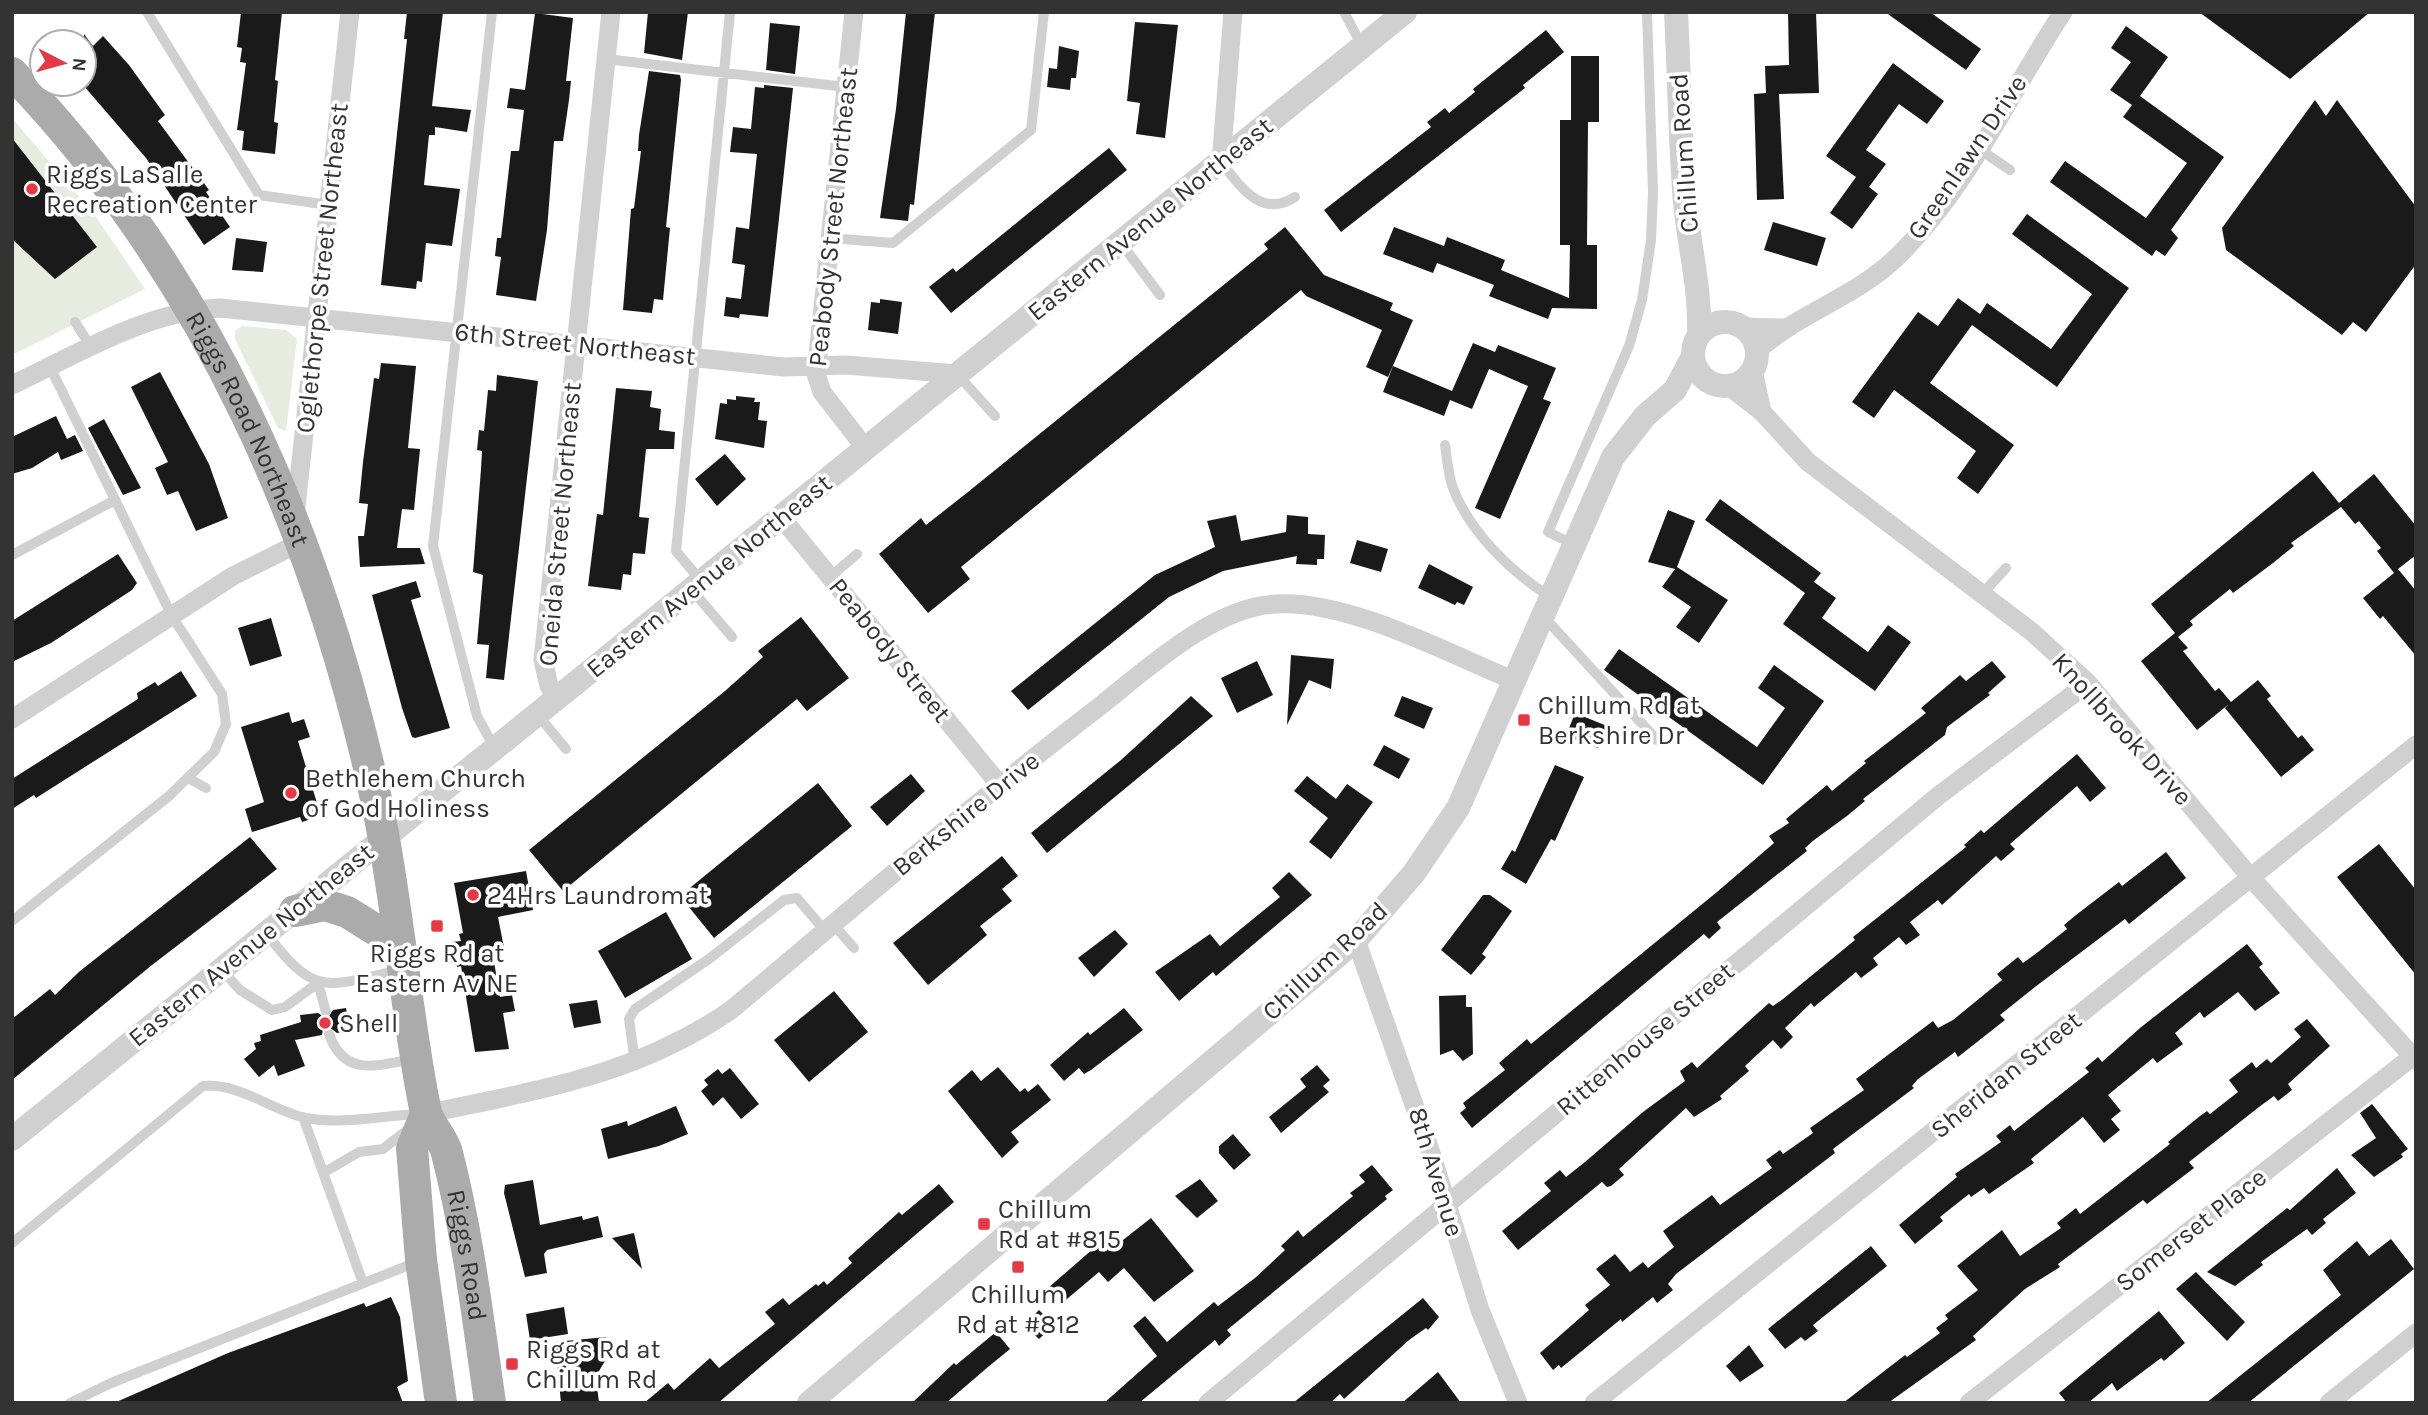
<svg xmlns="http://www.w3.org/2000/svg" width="2428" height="1415" font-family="Karla,sans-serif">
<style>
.green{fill:#e6ecdf}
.building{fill:#1a1a1a}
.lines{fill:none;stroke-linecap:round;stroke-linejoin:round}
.service{stroke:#d0d0d0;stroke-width:10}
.minor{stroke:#d0d0d0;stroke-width:19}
.tertiary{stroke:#d0d0d0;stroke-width:24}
.primary{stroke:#ababab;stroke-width:32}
.poi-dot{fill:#e63946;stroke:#fff;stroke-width:2.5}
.labels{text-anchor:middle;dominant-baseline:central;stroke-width:7;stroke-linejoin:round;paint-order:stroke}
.street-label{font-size:26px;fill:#333;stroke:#fff}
.poi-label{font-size:26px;fill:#333;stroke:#fff;text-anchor:start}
</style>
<rect width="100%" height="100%" fill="#fff"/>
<path class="green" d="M12,118L94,214L145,289L12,355Z
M242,326L286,330L297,339L286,431L278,428L235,339V331Z"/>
<path class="building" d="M241,12H282L275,80L278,81L274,122L278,123L275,154L242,150L244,131L237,130L246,63L240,62L242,48L237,47Z
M407,12H443L432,106L471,110L467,132L435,127V135H429L424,185L460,189L452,246L426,243L422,282L417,281L416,289L381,285L407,39H404Z
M648,12H688L682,60L644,53Z
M906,12H935L914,205L910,204L908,221L880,218L896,109Z
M1788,12H1816L1819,93L1779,94L1784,199L1757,200L1754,94L1766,93L1765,66L1789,65Z
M1885,12H1930L1981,49L1966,70Z
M2199,12H2370L2290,79Z
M535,13L573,18L566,81H571L569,100L563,141H554L547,230L536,301L496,295L501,257L495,256L497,238H501L511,151H519L524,110L507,108L510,88L525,90Z
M1135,22L1178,25L1165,138L1136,134L1140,103L1127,101Z
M770,23L800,26L795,74L766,70Z
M2126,26L2168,57L2140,96L2224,157L2171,230L2178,238L2165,256L2156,250L2152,256L2050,182L2065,161L2146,218L2187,163L2123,117L2132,105L2110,90L2131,62L2111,48Z
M1546,30L1564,52L1523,85L1525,88L1341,232L1324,210L1431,127L1427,122L1445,108L1449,113L1475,92L1473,89Z
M84,34L93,46L103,36L129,65L165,115L158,121L209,190L206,192L230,227L204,245L146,158L84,86Z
M1059,46L1079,51L1076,78H1071L1070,90L1047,87L1049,68L1057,69Z
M1571,56H1599V122H1588L1587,245H1597V309L1552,308L1548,319L1489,296L1494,285L1437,263L1433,273L1383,254L1394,227L1444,246L1447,237L1505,260L1501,270L1569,298L1570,245H1560V120H1571Z
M1893,63L1944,101L1927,124L1899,104L1866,150L1886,164L1869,187L1878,194L1852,229L1830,213L1856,177L1826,156Z
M649,71L680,75L681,80L666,227L670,228L663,300L654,299L652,313L623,310L631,209L634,208L641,151H638L639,135Z
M764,85L793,88L777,237L768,317L740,314L739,318L724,316L726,297L741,299L745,265L732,263L736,227L749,229L757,154L730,152L733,127L751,129L755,87L764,88Z
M2315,100L2326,116L2337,100L2416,207V264L2366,332L2353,322L2342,335L2226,250L2222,228Z
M12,138L97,247L55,279L12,239Z
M1109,148L1127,170L951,313L929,287L953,268L956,272Z
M2027,214L2129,288L2057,387L1972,325L1930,383L2014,445L1978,494L1957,478L1976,451L1894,390L1874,418L1852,402L1918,312L1938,326L1958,298L1980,314L1987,303L2051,349L2092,294L2012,234Z
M1773,222L1826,238L1817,266L1764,250Z
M1285,227L1324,275L1393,303L1390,310L1413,320L1388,377L1366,367L1382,330L1306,296L1301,290L961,567L970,579L928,613L879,554L921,518L926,525L968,492L1268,249L1264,244Z
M236,238L267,242L263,272L232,270Z
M880,299L902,302L898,334L868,330L871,302L880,303Z
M1473,343L1495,352L1498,345L1556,368L1543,399L1551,402L1500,519L1475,508L1528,386L1489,369L1472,409L1450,400L1444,416L1383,392L1393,366L1452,391Z
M381,363L416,366L408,448L420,449L414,510L402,509L397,548H420L425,564L360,567L358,536H364L368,504L359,503L363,462L374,378L379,379Z
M160,372L209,464L228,518L196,531L178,491L167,495L155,468L168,462L131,387Z
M497,375L538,381L504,680L486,678L489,645L477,644L483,575L473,572L481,469L482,451L477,450L479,430L484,431L488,390L496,391Z
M616,388L652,391L650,407L661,409L659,430L675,432L674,449H646L639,517L649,518L645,554L633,553L631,575L623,574L621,590L588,586L597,514L603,515Z
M736,396L755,398L754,402H760L758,420L767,421L764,448L715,439L720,403L727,404V399L736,400Z
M56,416L67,439L75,435L83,451L61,460L58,452L32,468L12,474V437Z
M104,419L141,488L123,495L88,428Z
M725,454L746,479L717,506L695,479Z
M2313,471L2339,503L2374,474L2416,526V555L2398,569L2416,591V656L2383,616L2380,619L2363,598L2394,573L2377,551L2381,548L2359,521L2355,524L2341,507L2291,543L2294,546L2273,563L2233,593L2230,589L2190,621L2193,625L2178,637L2188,648L2183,651L2215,691L2219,688L2231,702L2258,680L2271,696L2267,699L2298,738L2302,735L2314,750L2281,777L2225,708L2229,704L2197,730L2141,661L2175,633L2151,604Z
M1720,499L1821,573L1814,582L1836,598L1822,618L1868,652L1888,625L1911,642L1875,691L1783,624L1805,593L1705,520Z
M1668,510L1695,521L1677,567L1728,600L1699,643L1676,627L1691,607L1662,587L1675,569L1648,562Z
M1236,515L1241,541L1286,532L1287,515L1308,517V534L1325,535L1324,559H1317V565L1296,564L1297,556L1223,571L1169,597L1028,710L1011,691L1155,575L1215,547L1207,521Z
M1357,540L1388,549L1381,572L1350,563Z
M118,554L137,583L132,590L51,643L12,662V621Z
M1429,564L1473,587L1464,605L1457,602L1455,605L1418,588Z
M416,581L421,597L411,600L450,728L415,738L412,737L402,708L372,595Z
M801,617L849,678L807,711L797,699L563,891L529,850L725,691L763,657L758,651Z
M271,618L282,656L250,666L238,628Z
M1619,649L1757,747L1785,708L1758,688L1774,665L1824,701L1763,785L1604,670Z
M1291,655L1334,659L1331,689L1309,680L1287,725Z
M1257,661L1273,695L1237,713L1221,678Z
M1992,661L2006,677L1988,693L1990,695L1947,727L1945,735L1863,799L1865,801L1847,816L1814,840L1805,848L1807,851L1717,922L1721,928L1709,939L1704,934L1472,1128L1460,1113L1466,1108L1463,1103L1505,1070L1499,1063L1527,1039L1531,1044L1717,892L1774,843L1769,836L1789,823L1786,819L1827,785L1832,791L1866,763L1864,761L1926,713L1921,708L1960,675L1966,681Z
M181,671L197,696L36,798L34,795L12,809V779L138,699L137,693L155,682L158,686Z
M1191,696L1213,716L1047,853L1031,833L1121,760Z
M1402,696L1433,708L1424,729L1394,716Z
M289,712L292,723L304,719L310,737L298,741L321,816L302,822L300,817L252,832L245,809L264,802L241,727Z
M1575,713L1607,726L1598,748L1566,736Z
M1384,745L1410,759L1399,779L1373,765Z
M2077,754L2106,788L2090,802L2077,786L2010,844L2015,849L2001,861L1996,856L1942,905L1938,900L1910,922L1920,935L1906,945L1899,937L1873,958L1878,965L1861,978L1856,972L1814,1007L1811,1003L1785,1028L1793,1037L1781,1049L1773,1040L1745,1066L1749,1071L1720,1096L1722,1099L1694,1117L1686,1108L1619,1169L1624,1175L1611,1186L1607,1187L1602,1182L1518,1250L1502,1231L1551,1191L1544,1183L1560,1170L1566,1177L1585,1162L1643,1112L1685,1081L1680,1071L1692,1062L1697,1068L1769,1003L1773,1006L1783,999L1855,940L1853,937L1966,847L1964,845L1981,830L1984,833Z
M1555,765L1584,777L1555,841L1551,839L1526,884L1501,869L1512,850L1515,852Z
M911,774L925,791L887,826L870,807Z
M1307,776L1336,799L1347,784L1373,802L1331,859L1309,842L1328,818L1294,791Z
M818,783L852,826L714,938L680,896Z
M250,837L277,869L152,965L12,1080V1019L50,989L55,995L80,971Z
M2379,844L2416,890V975L2337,877Z
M2166,852L2186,878L2129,924L2125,919L2035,987L2000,1015L2005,1020L1958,1057L1955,1052L1918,1079L1912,1086L1914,1088L1833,1149L1835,1153L1676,1274L1668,1284L1673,1290L1657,1303L1653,1297L1622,1322L1621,1319L1561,1368L1559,1365L1553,1370L1540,1353L1589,1310L1585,1305L1610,1285L1596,1269L1615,1254L1630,1272L1643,1262L1648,1268L1674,1247L1663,1231L1712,1195L1720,1205L1772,1168L1766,1160L1780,1150L1783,1154L1813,1133L1810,1128L1864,1090L1856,1079L1933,1021L1938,1028L1953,1020L2002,980L1997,974L2018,957L2023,963L2038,952L2067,929L2064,925L2076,915L2119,882L2122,886Z
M1002,856L1018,876L1002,889L1012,901L980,926L987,935L928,985L893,943Z
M526,871L533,910L498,917L504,948L492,950L500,997L512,995L515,1011L503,1013L509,1049L475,1052L461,966L457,967L452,942L461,941L459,934L463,933L454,883Z
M1289,872L1312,895L1216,976L1213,972L1179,1001L1155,972L1210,934L1220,946L1280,897L1272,888Z
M1483,895H1490L1512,911L1482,954L1486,957L1471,975L1441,950Z
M666,912L692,959L625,998L598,951Z
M1115,930L1128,944L1094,977L1078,958Z
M2247,944L2263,964L2259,967L2280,993L2255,1011L2238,992L2204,1018L2200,1012L2175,1033L2183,1044L2157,1063L2153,1058L2108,1095L2121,1111L2111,1119L2120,1130L2104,1143L2083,1117L2031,1159L2034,1163L1989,1194L1984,1188L1971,1197L1969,1194L1940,1217L1943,1221L1915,1244L1899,1225L1957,1177L1955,1174L2001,1142L1996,1136L2010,1125L2014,1131L2089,1072L2085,1068L2098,1057L2102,1062L2140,1028Z
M834,991L868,1032L809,1082L774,1040Z
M1466,995V1007H1472L1473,1054L1463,1061L1453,1050L1440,1055L1439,996Z
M597,1000L601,1023L574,1028L569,1004Z
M346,1008L350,1031L337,1033L329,1027L323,1029L322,1035L295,1040L305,1066L278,1076L274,1065L259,1077L244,1059L256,1049L254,1043L261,1041L260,1035L301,1022L300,1015L318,1013L327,1019L333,1010Z
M1124,1008L1143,1030L1091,1070L1084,1074L1079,1068L1064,1081L1050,1065L1088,1032L1090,1035Z
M2307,1019L2330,1046L2288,1084L2292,1090L2278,1101L2274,1096L2259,1107L2189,1162L2194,1168L2147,1204L2143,1200L2058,1264L2060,1267L2025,1289L1973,1336L1976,1340L1888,1403H1843L1905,1355L1907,1357L1940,1333L1936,1328L1948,1319L1945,1315L1978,1290L1957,1266L2002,1230L2020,1256L2061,1228L2057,1223L2076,1208L2080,1214L2170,1144L2168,1142L2200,1116L2207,1111L2210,1114L2238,1092L2229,1080L2252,1062L2256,1068L2267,1059L2271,1063L2301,1037L2294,1029Z
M1317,1065L1330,1080L1323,1086L1329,1092L1281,1133L1269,1117L1306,1087L1300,1079Z
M998,1067L1020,1092L1025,1088L1028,1092L1038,1084L1051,1100L1011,1132L1019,1142L1002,1158L948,1091L972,1070L981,1081Z
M730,1068L759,1104L741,1119L723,1097L713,1106L701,1091L708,1085L704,1080L718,1069L722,1074Z
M2372,1104L2408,1149L2401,1154L2403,1157L2374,1177L2351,1155L2376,1138L2360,1113Z
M676,1106L688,1134L659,1146L608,1159L601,1129L627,1121L628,1126Z
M1233,1134L1251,1155L1234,1170L1219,1153V1146Z
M1372,1165L1393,1190L1385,1196L1387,1199L1227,1330L1231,1335L1219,1346L1215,1340L1139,1403H1104L1157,1356L1133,1326L1145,1316L1167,1342L1214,1302L1218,1306L1255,1278L1285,1250L1281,1246L1298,1230L1303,1237L1353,1196L1350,1193L1365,1182L1359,1175Z
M2337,1168L2356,1193L2323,1219L2326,1223L2312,1235L2307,1229L2261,1262L2263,1265L2235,1286L2207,1272L2287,1208L2290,1210Z
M1200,1179L1218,1201L1197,1218L1175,1196Z
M533,1180L540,1225L582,1216L583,1220L598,1216L603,1237L547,1250L544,1254L547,1273L525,1277L504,1193L505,1185Z
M939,1184L954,1202L718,1403H644L668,1383L674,1390L710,1358L719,1368L775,1324L765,1312L783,1298L789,1305L816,1284L818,1286L824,1281L827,1285L852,1263L848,1258L899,1212L902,1215Z
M1151,1218L1194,1271L1154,1302L1124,1268L1108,1282L1099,1272L1061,1304L1048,1288L1101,1242L1109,1251Z
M634,1233L642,1269L612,1238Z
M2391,1239L2414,1269L2248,1403H2206L2341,1295L2323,1270L2357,1241L2369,1256Z
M1871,1246L1887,1266L1813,1325L1818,1331L1805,1341L1801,1337L1785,1349L1768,1329Z
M2196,1272L2245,1322L2227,1341L2176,1289Z
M391,1297L400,1317L408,1381L397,1387L403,1403H114L228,1353L364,1303L366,1307Z
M1423,1298L1439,1317L1428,1330L1426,1328L1409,1340L1344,1399L1340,1394L1330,1403H1293Z
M564,1307L568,1334L530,1340L526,1314Z
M1039,1310L1054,1325L1039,1339L1024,1325Z
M2159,1311L2185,1343L2164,1361L2161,1358L2117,1391L2112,1383L2088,1403H2067L2059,1393Z
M996,1332L1010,1349L988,1367L946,1403H912L954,1363L956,1365Z
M606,1337L608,1356L596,1376L599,1403H561L555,1342Z
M1749,1345L1764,1366L1740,1382L1726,1366Z
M1438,1372L1461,1403H1402Z"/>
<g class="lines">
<path class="service" d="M147,12L259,195L329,205
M492,12L433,546L477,716L494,747
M1344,12L1362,46
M606,59L846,87
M1979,149L2010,170
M1221,162C1240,186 1261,219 1295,197
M830,238L893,243L1031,130L1044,12
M1121,243L1160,295
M75,322L91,347
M958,375L995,416
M1445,445C1447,458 1448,475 1453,488C1469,531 1511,572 1549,596
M1573,544L1548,532L1629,346L1642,300L1651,240L1653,192L1647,12
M12,555L115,500
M830,577L857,554
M701,581L676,551L730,12
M692,590L732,637
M1982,594L2006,568
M1544,617L1657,740
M537,714L566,749
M188,778L206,788
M12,921L169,796L214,752L226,724L222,694L172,616L50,367
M833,924L854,948
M267,934C316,999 327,986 401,970
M222,970L240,990L272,1010L285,1007L318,983
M318,983L326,1012
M329,1034C344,1077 376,1066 413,1059
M635,1063L629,1019L635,1009L709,959L784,900L797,898L825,931
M303,1117L363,1283
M323,1173L359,1152L383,1149L411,1127
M12,1243L203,1086C241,1083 270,1110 306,1118C344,1125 383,1115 421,1114
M70,1403L111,1383L417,1262"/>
<path class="minor" d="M854,12L816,374L822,392L866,449
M1221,162L1233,12
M1744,327L1784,328
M1758,350C1800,312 1857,297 1899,255C1968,187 2010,92 2063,12
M1753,370L1762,412
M12,385C78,354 146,311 220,308L784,367L846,365L957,374
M1729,386L1762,412L1808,462L2032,632L2088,683L2252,879L2416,1060
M295,516L350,12
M781,517L999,784
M557,699L549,686L543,660L611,12
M12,719L233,576L301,542
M1356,940L1431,1153L1480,1310L1518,1403
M426,1114C536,1090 636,1076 731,1010C851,910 968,808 1091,713C1142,674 1209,608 1275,604C1347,599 1447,653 1515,681
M1208,1403L1938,796L2088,683
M1594,1403L2416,745
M1969,1403L2412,1057
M2329,1403L2416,1333"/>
<path class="tertiary" d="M1676,12C1679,72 1680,131 1684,190C1687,239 1701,286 1699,335
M1693 354a32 32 0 1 1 64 0a32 32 0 1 1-64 0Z
M12,1139L1405,12
M809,1403L1356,940L1414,873L1458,808L1613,457L1645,416L1675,390L1693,356"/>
<g class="primary">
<path id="s1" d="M12,73C207,275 320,536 378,808C399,908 405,1009 425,1108C428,1125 443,1137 447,1153C468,1235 478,1319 490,1403"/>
<path d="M295,911L325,905L347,912L400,945"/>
<path d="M426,1114L412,1148L421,1260L441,1403"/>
</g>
</g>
<g class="poi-dot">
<circle cx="32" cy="189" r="7"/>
<rect x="1517" y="713" width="14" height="14" rx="3.5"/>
<circle cx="291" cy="793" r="7"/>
<circle cx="473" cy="895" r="7"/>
<rect x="430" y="919" width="14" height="14" rx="3.5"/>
<circle cx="325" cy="1023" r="7"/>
<rect x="977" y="1217" width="14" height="14" rx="3.5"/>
<rect x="1011" y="1260" width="14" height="14" rx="3.5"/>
<rect x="505" y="1357" width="14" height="14" rx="3.5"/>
</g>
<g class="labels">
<g class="street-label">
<text transform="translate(1684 153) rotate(-94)">Chillum Road</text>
<text transform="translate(1967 157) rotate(-56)">Greenlawn Drive</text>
<text transform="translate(833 217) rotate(-84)">Peabody Street Northeast</text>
<text transform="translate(1150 219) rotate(-39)">Eastern Avenue Northeast</text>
<text transform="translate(322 268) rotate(-84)">Oglethorpe Street Northeast</text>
<text transform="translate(575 344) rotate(6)">6th Street Northeast</text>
<text stroke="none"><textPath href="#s1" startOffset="430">Riggs Road Northeast</textPath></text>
<text transform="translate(560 524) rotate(-85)">Oneida Street Northeast</text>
<text transform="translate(709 576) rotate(-39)">Eastern Avenue Northeast</text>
<text transform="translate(890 650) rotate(51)">Peabody Street</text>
<text transform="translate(2122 729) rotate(48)">Knollbrook Drive</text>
<text transform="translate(966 814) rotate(-39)">Berkshire Drive</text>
<text transform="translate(251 945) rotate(-39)">Eastern Avenue Northeast</text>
<text transform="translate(1325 961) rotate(-43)">Chillum Road</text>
<text transform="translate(1645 1039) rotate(-40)">Rittenhouse Street</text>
<text transform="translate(2006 1075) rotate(-39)">Sheridan Street</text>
<text transform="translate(1436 1172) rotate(73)">8th Avenue</text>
<text transform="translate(2191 1230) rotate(-38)">Somerset Place</text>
<text stroke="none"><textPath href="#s1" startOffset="1290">Riggs Road</textPath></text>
</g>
<g class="poi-label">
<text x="46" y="174">Riggs LaSalle<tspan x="46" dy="30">Recreation Center</tspan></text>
<text x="1538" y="705">Chillum Rd at<tspan x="1538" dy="30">Berkshire Dr</tspan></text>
<text x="305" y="778">Bethlehem Church<tspan x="305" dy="30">of God Holiness</tspan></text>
<text x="487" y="895">24Hrs Laundromat</text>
<text x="437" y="953" text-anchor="middle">Riggs Rd at<tspan x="437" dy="30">Eastern Av NE</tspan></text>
<text x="339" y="1023">Shell</text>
<text x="998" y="1209">Chillum<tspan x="998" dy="30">Rd at #815</tspan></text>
<text x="1018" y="1294" text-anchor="middle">Chillum<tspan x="1018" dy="30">Rd at #812</tspan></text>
<text x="526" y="1349">Riggs Rd at<tspan x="526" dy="30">Chillum Rd</tspan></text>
</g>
</g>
<rect width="2428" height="1415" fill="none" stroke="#333333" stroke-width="28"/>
<g transform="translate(63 63) rotate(96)"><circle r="33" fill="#ffffff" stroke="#adadad" stroke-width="2"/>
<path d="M0-5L12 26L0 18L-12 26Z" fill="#e63946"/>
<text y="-10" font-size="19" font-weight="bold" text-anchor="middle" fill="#333333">N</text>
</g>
</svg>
